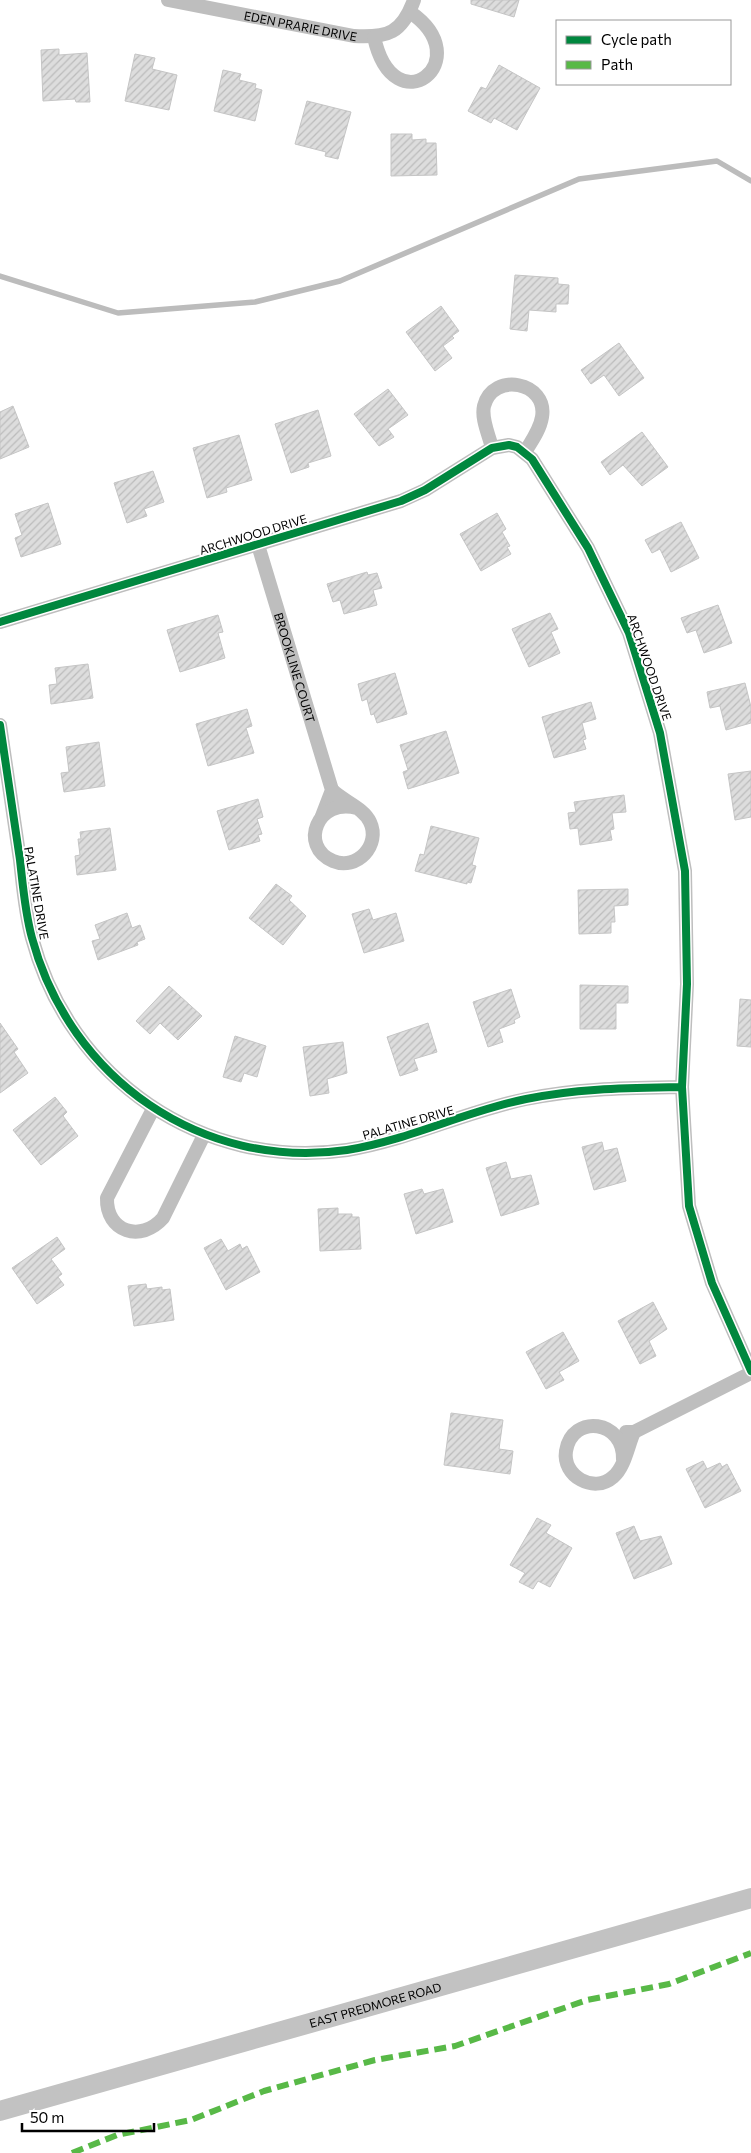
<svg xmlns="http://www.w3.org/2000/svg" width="751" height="2153" font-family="Commissioner,sans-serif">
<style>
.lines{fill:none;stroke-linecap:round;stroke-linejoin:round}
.stream{stroke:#bcbcbc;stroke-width:5.5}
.building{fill:url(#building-hatch);stroke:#c5c5c5}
.street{stroke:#bebebe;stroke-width:14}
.secondary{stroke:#c2c2c2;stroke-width:20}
.quiet{stroke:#58b947;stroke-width:6;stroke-dasharray:12 6;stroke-linecap:butt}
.cycleway-casing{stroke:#fff;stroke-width:11}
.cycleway{stroke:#00873e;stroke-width:8}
.labels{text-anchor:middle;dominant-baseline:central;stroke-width:4;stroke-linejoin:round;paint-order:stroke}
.street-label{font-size:12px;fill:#000;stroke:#fff}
</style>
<defs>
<pattern id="building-hatch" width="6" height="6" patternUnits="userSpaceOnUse" patternTransform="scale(1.25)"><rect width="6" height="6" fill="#ddd"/><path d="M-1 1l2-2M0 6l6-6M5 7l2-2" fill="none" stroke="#bcbcbc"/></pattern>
</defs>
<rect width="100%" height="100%" fill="#fff"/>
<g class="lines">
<path class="stream" d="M0,276L118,313L255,302L340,281L579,179L717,161L751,181"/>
</g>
<path class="building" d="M471,0H519L514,17L471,4Z
M59,49V55L87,53L90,102H76L75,99L43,101L41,50Z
M135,54L155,58L152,69L177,75L169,110L125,101Z
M499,65L540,88L517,130L494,118L491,123L468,111L481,87L486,89Z
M223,70L241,74L239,80L256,84L255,88L262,90L255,121L214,111Z
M307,101L351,112L338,159L325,156L326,152L295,144Z
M391,134H412V140L426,139V143H436L437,175L391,176Z
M515,275L558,278V284L569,285L568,304H556V312L529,310L527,331L510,329Z
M441,306L459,331L452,336L454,338L443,346L452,358L435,371L406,332Z
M619,343L644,378L619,396L604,375L591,384L581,370Z
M388,389L408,415L388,429L394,437L379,446L354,414Z
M13,406L29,447L0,459V412Z
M318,410L331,456L308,463L309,467L291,473L275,424Z
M642,432L668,467L642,486L623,465L610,475L601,462Z
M239,435L252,480L226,488L227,492L207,498L193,448Z
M153,471L164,502L144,509L147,516L127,523L114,483Z
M48,503L61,544L21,557L15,538L22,535L15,514Z
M497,513L506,529L502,532L510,546L507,547L511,554L481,571L460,534Z
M681,522L699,558L671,572L660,549L652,553L645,540Z
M367,572L368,575L377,573L382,588L373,590L377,605L344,614L340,600L333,602L327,584Z
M718,605L732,643L704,653L696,630L687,633L681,618Z
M550,613L558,629L551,632L560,653L529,667L512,629Z
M218,615L223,632L218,633L225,658L180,672L167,630Z
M88,664L93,698L51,704L49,685L57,684L55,668Z
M395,673L407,714L377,723L374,714L371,715L367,699L362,701L358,684Z
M745,683L751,707V723L726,730L720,706L710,708L707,692Z
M591,702L596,719L582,723L586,739L583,740L586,749L554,758L542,717Z
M247,709L252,726L246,728L254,753L208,766L196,724Z
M446,731L459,773L408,789L403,772L408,770L400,745Z
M99,742L105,786L64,792L61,773L69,772L66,747Z
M751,771V817L735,820L728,774Z
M624,795L626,812L612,813L614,829L610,830L612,840L580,845L578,828L570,829L568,813L576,812L574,802Z
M258,799L263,817L257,819L262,834L258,835L260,841L229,850L217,811Z
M431,826L479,838L472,865L476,866L471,883L467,882V884L415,871L420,854L424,855Z
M110,828L116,870L77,875L75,856L80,855L78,839H81L80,832Z
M276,884L292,896L289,900L306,916L283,945L249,918Z
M628,889V905L614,906L615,922H611V933L579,934L578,890Z
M369,909L373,920L396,913L404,941L364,953L352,914Z
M127,913L132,928L140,925L145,939L137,942L138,945L98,960L92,941L100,939L95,925Z
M580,985L628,986V1003H616V1029H580Z
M169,986L202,1016L178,1040L160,1023L150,1034L136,1021Z
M511,989L520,1017L514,1020L515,1023L499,1029L503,1042L488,1047L473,1002Z
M740,999L751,1000V1047L737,1046Z
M0,1023L18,1049L14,1052L28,1073L0,1093Z
M428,1023L437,1052L414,1059L418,1070L400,1076L387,1037Z
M235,1036L266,1046L257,1077L244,1073L241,1082L223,1077Z
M343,1042L347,1073L327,1079L329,1093L310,1096L303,1047Z
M55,1097L67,1112L63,1116L78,1136L41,1165L13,1130Z
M602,1142L604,1151L617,1148L626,1181L594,1190L582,1147Z
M506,1162L511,1179L531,1175L539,1204L501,1216L486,1168Z
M422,1189L424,1194L443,1189L453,1222L416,1234L404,1194Z
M338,1208V1214H352V1217H359L361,1249L320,1251L318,1209Z
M57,1237L65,1249L51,1259L62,1274L58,1277L64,1285L37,1304L12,1268Z
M221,1239L228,1251L240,1244L242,1249L247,1246L260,1272L226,1290L204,1248Z
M146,1284L147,1289L162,1287V1290L170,1289L174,1320L134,1326L128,1286Z
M653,1302L667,1329L649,1341L656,1356L640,1364L618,1321Z
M563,1332L579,1361L559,1372L564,1380L546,1389L526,1352Z
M451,1413L503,1420L499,1449L513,1451L510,1474L444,1465Z
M703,1461L707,1469L720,1463L722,1467L727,1464L741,1491L705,1508L686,1469Z
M537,1518L551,1525L546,1533L572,1548L550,1587L538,1581L533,1589L519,1582L525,1573L510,1565Z
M634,1526L640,1541L661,1536L672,1564L634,1579L616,1533Z"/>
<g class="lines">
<g class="street">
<path id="s1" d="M168,0L354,36C388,38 402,33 414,0"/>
<path d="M374,37C394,128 480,60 410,12"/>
<path d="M492,448C489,435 481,419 484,406C493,371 548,382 542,417C540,430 531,442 525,452"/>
<path id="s2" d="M258,545L332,790L322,816"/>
<path d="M0,622L401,501L425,490L492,448L509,445L517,447L532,459L588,548L629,633L660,733L685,871L687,984L682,1087L689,1206L712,1283L751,1371"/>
<path d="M0,725C7,770 13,815 20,860C23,886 25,913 32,938C70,1079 202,1171 347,1150C409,1140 466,1111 526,1099C578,1088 630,1088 682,1087"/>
<path d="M332,790C343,801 364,808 370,822C381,845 357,871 333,861C298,846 318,797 357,808"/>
<path d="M153,1109L107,1198C106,1232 141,1243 163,1218L204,1135"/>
<path d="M626,1432H634L751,1373"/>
<path d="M623,1460C625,1420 572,1413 566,1451C562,1476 594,1494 613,1477C625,1467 628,1445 634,1432"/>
</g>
<path class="secondary" id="s3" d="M0,2111L751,1898"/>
<path class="quiet" d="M72,2153L117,2135L191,2120L264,2091L375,2060L455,2046L587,2000L669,1984L751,1953"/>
<g class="cycleway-casing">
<path id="cycleway" d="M0,622L401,501L425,490L492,448L509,445L517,447L532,459L588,548L629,633L660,733L685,871L687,984L682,1087L689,1206L712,1283L751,1371
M0,725C7,770 13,815 20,860C23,886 25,913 32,938C70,1079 202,1171 347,1150C409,1140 466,1111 526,1099C578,1088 630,1088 682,1087"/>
</g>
<use href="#cycleway" class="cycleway"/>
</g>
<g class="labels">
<g class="street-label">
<text stroke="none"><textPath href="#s1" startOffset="135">EDEN PRARIE DRIVE</textPath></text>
<text transform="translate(253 534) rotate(-17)">ARCHWOOD DRIVE</text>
<text transform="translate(650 667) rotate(71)">ARCHWOOD DRIVE</text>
<text stroke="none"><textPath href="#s2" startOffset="128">BROOKLINE COURT</textPath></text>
<text transform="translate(37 893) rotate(80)">PALATINE DRIVE</text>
<text transform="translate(408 1122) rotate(-16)">PALATINE DRIVE</text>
<text stroke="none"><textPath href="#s3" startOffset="390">EAST PREDMORE ROAD</textPath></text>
</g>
</g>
<rect x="556" y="20" width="175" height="65" fill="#ffffff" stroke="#999999"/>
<rect x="566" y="36" width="25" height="8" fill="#00873e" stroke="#999999"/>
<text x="601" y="45" font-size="15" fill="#000000">Cycle path</text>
<rect x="566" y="61" width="25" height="8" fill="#58b947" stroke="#999999"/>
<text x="601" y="70" font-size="15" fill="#000000">Path</text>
<path d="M22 2123v8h132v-8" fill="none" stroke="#000000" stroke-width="2.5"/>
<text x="30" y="2123" font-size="15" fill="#000000" stroke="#ffffff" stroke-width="4" paint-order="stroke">50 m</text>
</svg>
